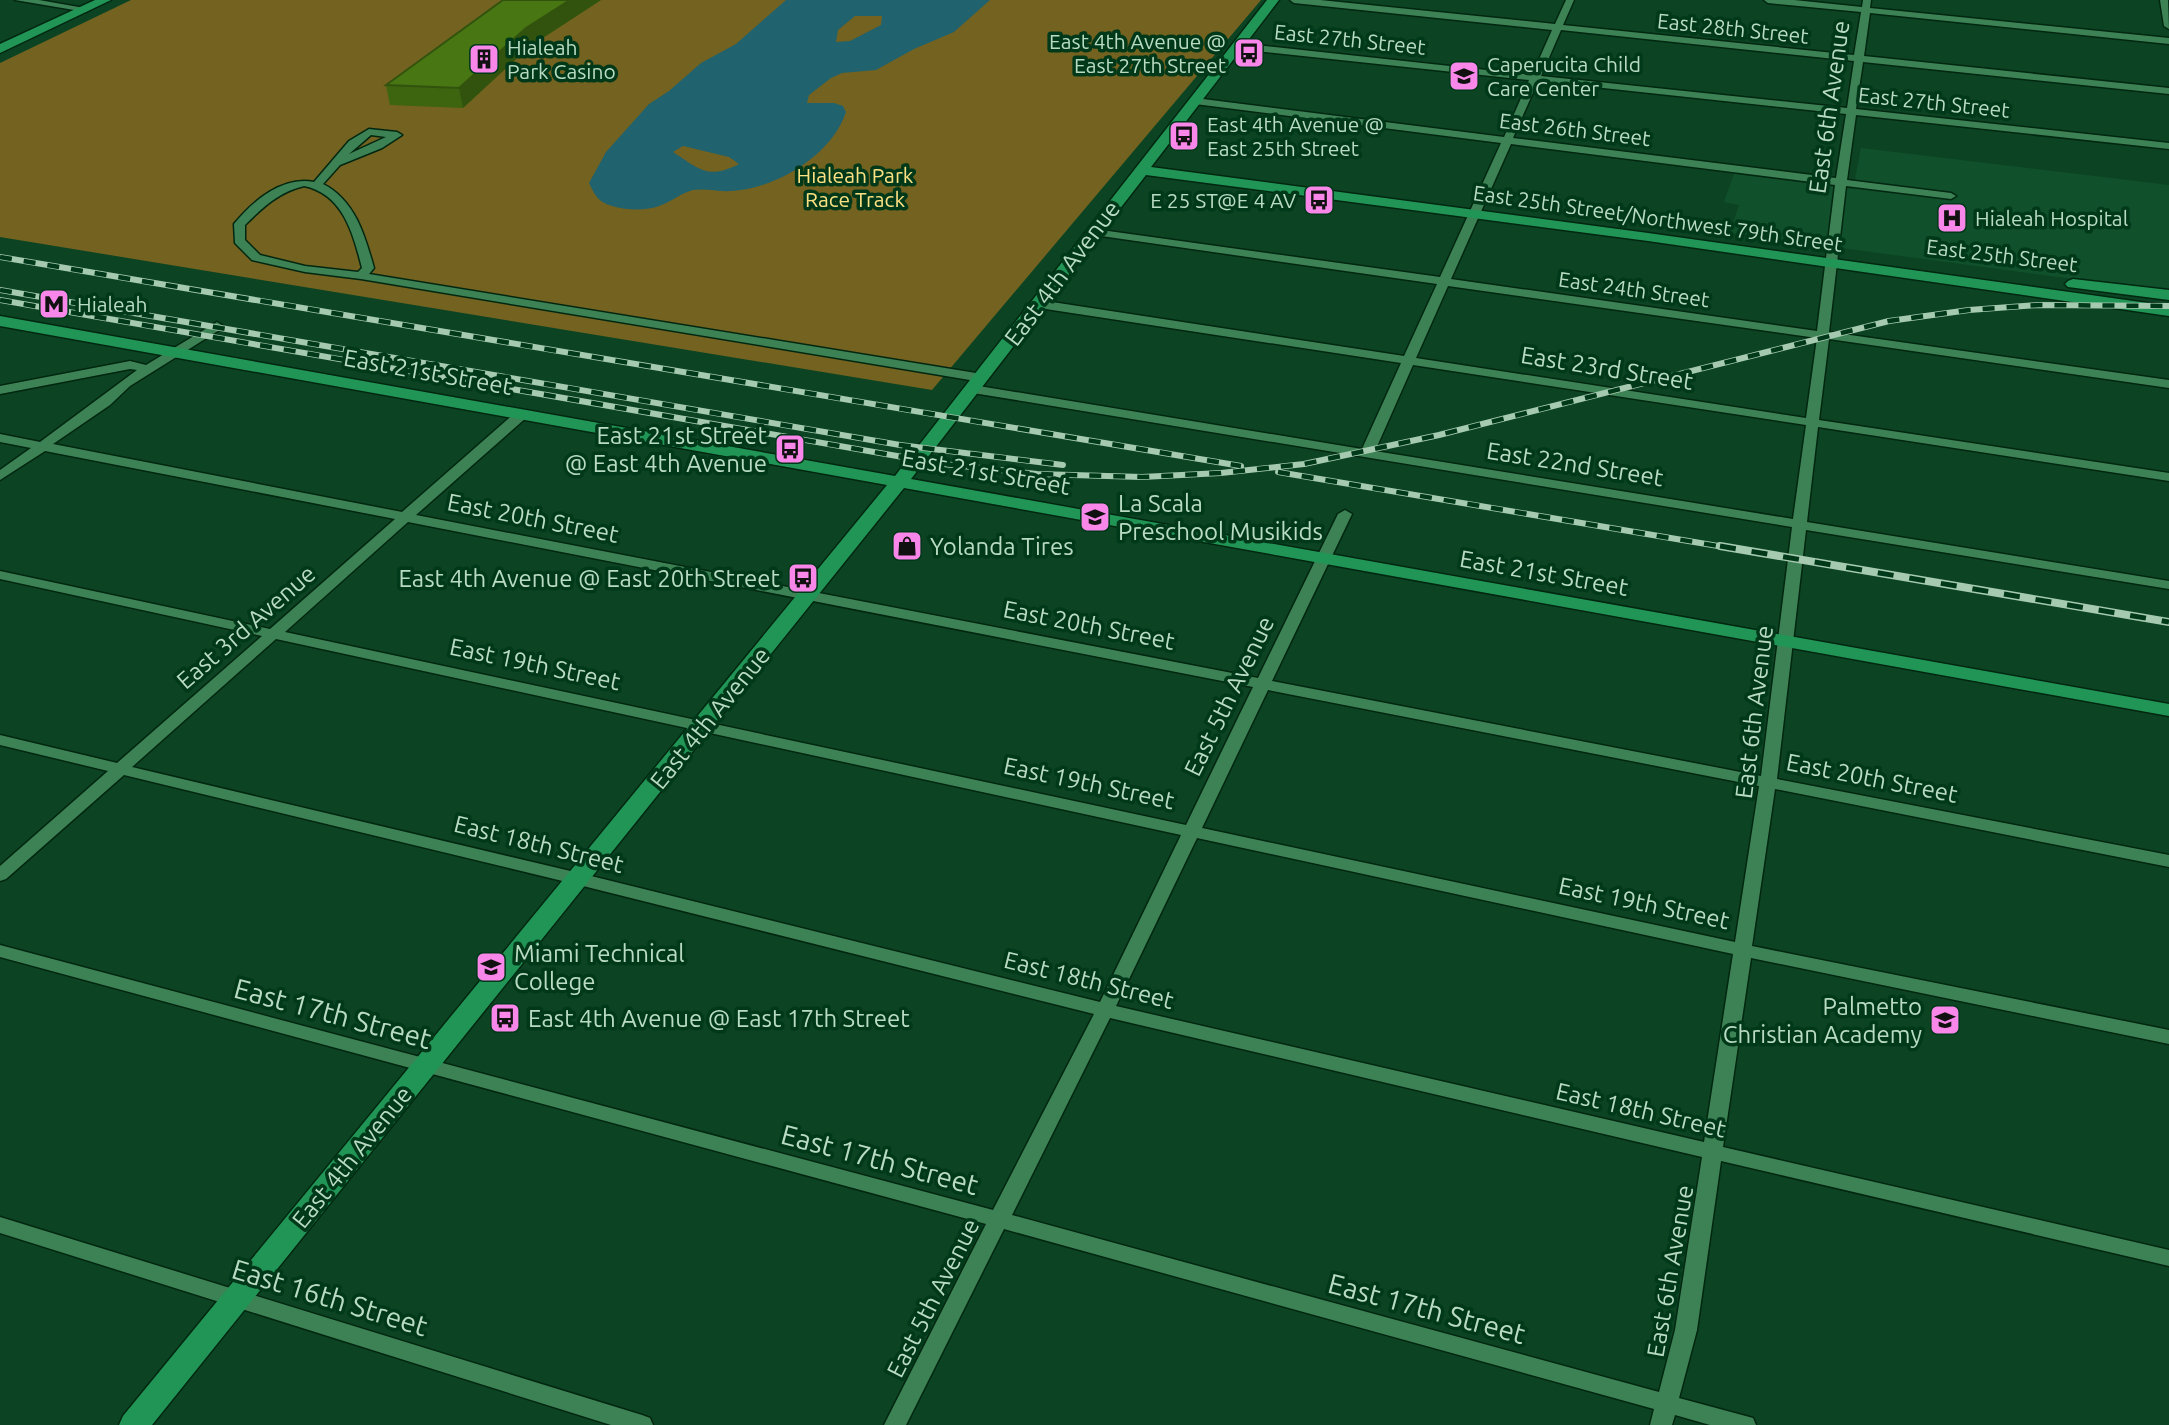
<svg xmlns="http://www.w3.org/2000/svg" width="2169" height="1425" font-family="Ubuntu,sans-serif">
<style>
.built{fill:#10502b}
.green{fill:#746220}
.water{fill:#20626e;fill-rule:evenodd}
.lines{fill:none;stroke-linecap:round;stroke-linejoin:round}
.minor-casing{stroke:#022711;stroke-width:3}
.major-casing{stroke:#022711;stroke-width:3}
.minor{fill:#3d8254;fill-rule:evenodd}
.major{fill:#219555;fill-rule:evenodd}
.rail-far1-casing{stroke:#a6cab0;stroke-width:6}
.rail-casing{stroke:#a6cab0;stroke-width:8}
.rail-far1{stroke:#003919;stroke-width:4.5;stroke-dasharray:12;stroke-linecap:butt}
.rail{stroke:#003919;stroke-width:5;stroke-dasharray:16;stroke-linecap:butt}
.wall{fill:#3d6510}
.shaded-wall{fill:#32530d}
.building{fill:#477613;stroke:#32530d;stroke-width:2}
.labels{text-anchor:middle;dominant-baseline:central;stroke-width:7;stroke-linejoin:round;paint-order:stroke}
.far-street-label{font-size:21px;fill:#b9dbc2;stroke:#003919}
.far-poi-label{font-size:21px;fill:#b9dbc2;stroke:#003919;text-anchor:start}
.far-park-label{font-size:21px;fill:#fee183;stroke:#003919}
.street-label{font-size:24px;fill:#b9dbc2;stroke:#003919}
.poi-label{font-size:24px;fill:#b9dbc2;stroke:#003919;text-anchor:start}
.near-street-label{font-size:28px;fill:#b9dbc2;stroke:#003919}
</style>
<rect width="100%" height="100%" fill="#0c4423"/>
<path class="built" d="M1861,148L2169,185V292L1730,233L1739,205L1724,202L1734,174L1853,189Z"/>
<path class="green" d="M131,0H1261L932,390L0,237V63Z"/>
<path class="water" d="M786,0H990L954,32L914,49L876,70L842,73L831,78L809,95L807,103H834L843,106L846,112C832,155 776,189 731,191C718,192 707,188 693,190C681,193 671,202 659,206C644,212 614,210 601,201C595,196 592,189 589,183L606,152L649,104L669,91L701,63L736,44ZM855,16H882L881,25L850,41L836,42L838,30ZM683,146L729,157L739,164C708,180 699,169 673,152Z"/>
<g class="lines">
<g class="minor-casing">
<path id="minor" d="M15,0H39L90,9L86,12Z
M1290,0H1320L1555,24L1566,0H1574L1563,25L1854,55L1861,12L1768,3L1764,0H1794L1862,7L1863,0H1871L1870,8L2169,38V44L1870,13L1864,56L2169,88V94L1863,62L1856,109L2169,143V149L1856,115L1847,180L1951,193L1956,196L1951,199L1846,186L1829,332L2169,380V388L1829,339L1819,420L2169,473V481L1818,427L1807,522L2169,581V589L1806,530L1777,779L2169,855V867L1775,789L1752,946L2169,1030V1044L1751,958L1723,1147L2169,1250V1266L1721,1161L1697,1330L1679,1398L1753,1418L1756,1425H1710L1675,1415L1672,1425H1650L1654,1409L1004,1229L906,1425H884L986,1224L0,957V945L993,1210L1094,1014L579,885L124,775L6,879L0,881V866L108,771L0,745V735L117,763L262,636L0,579V571L270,629L395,519L45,451L0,480V470L31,448L0,442V434L40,442L137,370L130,369L0,394V386L130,361L146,365L217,322L223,326L221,329L130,386L110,405L53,444L402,512L517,411H527V417L416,515L1258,678L1338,514L1345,510L1352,514L1272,681L1761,776L1792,527L973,393L967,389L973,385L1362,449L1401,363L1039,308L1033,304L1039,300L1404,356L1437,284L1094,235L1088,232L1094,229L1440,277L1501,143L1195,104L1190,101L1195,98L1504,137L1529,80L1237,49L1232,46L1237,43L1532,75L1552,30L1294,3ZM1561,30L1854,61L1847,108L1541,76ZM1538,81L1846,114L1836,178L1513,138ZM1511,144L1835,185L1817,331L1451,279ZM1448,286L1817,338L1806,418L1416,358ZM1413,365L1806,425L1793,519L1375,451ZM408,522L1253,687L1186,825L285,632ZM276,639L1181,835L1100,1002L579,873L132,767ZM1268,690L1759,786L1735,942L1202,828ZM1197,838L1733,954L1704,1142L1116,1006ZM1110,1018L1702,1157L1675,1330L1659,1392L1012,1215Z
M2160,0H2168L2169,29L2164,26Z
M369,129L397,132L402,135L382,148L340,165L323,184C355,200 365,236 374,268L369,274L982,374L988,378L982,382L361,279L305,272L252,260L235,243L234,224C253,201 282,176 314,182L349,141ZM371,135L386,137L349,154ZM304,186C343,194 353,233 362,268L358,272L305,266L260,255L245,240V225C263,207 279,192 304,186Z
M0,1217L642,1415L650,1418L653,1425H611L0,1233Z"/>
</g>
<g class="major-casing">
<path id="major" d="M95,0H111L0,53V44Z
M1267,0H1279L1151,167L1648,233L2169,306V316L1648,241L1146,175L911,479L2169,704V716L904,488L152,1425H119L123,1416L887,485L0,326V316L895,476Z
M2073,279L2169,290V300L2068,287L2065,284L2068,281Z"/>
</g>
<use href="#minor" class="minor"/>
<use href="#major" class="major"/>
<g class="rail-far1-casing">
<path id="rail-far1" d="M0,257L1241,466
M0,290L900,445L1063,465
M0,300L943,464L1037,474L1142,477L1221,473L1304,464L1439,435L1889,321L1969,310L2038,305L2169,306
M1278,472L1730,548"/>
</g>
<g class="rail-casing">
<path id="rail" d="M1720,546L2169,622"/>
</g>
<use href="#rail-far1" class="rail-far1"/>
<use href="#rail" class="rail"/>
</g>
<path class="wall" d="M503,0H601L529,47L463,108L390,105L386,85Z"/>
<path class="shaded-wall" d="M570,0H601L529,47L463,108L459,88L526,28Z"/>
<path class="building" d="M503,0H570L526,28L459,88L386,85Z"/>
<defs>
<g id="bus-square" transform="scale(1.575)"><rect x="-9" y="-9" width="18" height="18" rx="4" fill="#f987e9" stroke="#003919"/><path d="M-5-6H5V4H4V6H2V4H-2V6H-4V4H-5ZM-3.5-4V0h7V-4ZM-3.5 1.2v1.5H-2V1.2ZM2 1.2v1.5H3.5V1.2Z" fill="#111"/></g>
<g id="building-square" transform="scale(1.575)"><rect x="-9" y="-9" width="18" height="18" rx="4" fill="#f987e9" stroke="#003919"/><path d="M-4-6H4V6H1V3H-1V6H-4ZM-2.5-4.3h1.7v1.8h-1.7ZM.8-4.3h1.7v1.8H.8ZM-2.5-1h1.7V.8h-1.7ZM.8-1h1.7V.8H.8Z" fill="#111"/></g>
<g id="school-square" transform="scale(1.575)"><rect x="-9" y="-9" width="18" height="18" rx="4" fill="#f987e9" stroke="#003919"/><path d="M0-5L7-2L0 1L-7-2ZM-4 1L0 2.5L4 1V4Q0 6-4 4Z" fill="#111"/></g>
<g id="hospital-square" transform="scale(1.575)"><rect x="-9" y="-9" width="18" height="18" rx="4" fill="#f987e9" stroke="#003919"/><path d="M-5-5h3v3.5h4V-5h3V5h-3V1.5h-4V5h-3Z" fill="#111"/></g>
<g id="metro-square" transform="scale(1.575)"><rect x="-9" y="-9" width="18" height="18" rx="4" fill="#f987e9" stroke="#003919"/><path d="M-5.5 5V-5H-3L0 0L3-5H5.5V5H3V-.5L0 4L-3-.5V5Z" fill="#111"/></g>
<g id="shop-square" transform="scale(1.575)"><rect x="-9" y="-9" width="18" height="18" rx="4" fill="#f987e9" stroke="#003919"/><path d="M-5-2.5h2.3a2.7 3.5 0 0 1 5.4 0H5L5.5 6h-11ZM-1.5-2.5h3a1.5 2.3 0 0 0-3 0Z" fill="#111"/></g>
</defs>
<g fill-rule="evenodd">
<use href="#bus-square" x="1249" y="53"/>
<use href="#building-square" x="484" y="59"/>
<use href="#school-square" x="1464" y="76"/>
<use href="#bus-square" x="1184" y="136"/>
<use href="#bus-square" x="1319" y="200"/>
<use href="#hospital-square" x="1952" y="218"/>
<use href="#metro-square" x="54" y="304"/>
<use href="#bus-square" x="790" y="449"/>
<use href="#school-square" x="1095" y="517"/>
<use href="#shop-square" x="907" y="546"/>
<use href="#bus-square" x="803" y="578"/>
<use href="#school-square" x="491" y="967"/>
<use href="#bus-square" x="505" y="1018"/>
<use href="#school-square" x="1945" y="1020"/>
</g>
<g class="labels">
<g class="far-street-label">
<text transform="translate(1733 28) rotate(6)">East 28th Street</text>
<text transform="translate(1350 39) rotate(6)">East 27th Street</text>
<text transform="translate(1934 102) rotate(6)">East 27th Street</text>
<text transform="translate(1575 129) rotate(7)">East 26th Street</text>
<text transform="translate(1658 218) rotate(8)">East 25th Street/Northwest 79th Street</text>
<text transform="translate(2002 255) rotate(7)">East 25th Street</text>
<text transform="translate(1634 289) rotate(8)">East 24th Street</text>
</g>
<g class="far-poi-label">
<text x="1226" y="41" text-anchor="end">East 4th Avenue @<tspan x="1226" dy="24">East 27th Street</tspan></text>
<text x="507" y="47">Hialeah<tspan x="507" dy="24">Park Casino</tspan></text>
<text x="1487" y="64">Caperucita Child<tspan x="1487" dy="24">Care Center</tspan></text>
<text x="1207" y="124">East 4th Avenue @<tspan x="1207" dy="24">East 25th Street</tspan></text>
<text x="1296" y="200" text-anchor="end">E 25 ST@E 4 AV</text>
<text x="1975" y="218">Hialeah Hospital</text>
<text x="77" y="304">Hialeah</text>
</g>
<g class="far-park-label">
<text x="855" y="175">Hialeah Park<tspan x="855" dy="24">Race Track</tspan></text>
</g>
<g class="street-label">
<text transform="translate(1829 107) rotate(-82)">East 6th Avenue</text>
<text transform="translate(1062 273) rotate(-53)">East 4th Avenue</text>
<text transform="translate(1607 368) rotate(9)">East 23rd Street</text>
<text transform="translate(428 372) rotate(10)">East 21st Street</text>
<text transform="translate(1575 464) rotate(9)">East 22nd Street</text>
<text transform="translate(986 472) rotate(10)">East 21st Street</text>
<text transform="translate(533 518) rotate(11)">East 20th Street</text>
<text transform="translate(1544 573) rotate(10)">East 21st Street</text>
<text transform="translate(1089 625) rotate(11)">East 20th Street</text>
<text transform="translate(246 627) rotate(-41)">East 3rd Avenue</text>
<text transform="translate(535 664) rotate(12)">East 19th Street</text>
<text transform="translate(1229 696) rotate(-64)">East 5th Avenue</text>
<text transform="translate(1754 712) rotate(-83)">East 6th Avenue</text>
<text transform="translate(710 718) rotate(-51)">East 4th Avenue</text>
<text transform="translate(1872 778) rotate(11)">East 20th Street</text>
<text transform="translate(1089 783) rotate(12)">East 19th Street</text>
<text transform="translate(539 844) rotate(14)">East 18th Street</text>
<text transform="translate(1644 903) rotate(12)">East 19th Street</text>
<text transform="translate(1089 980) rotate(14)">East 18th Street</text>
<text transform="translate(1641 1110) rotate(13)">East 18th Street</text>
<text transform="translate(352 1157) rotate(-51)">East 4th Avenue</text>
<text transform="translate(1670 1271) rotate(-80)">East 6th Avenue</text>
<text transform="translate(933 1298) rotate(-63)">East 5th Avenue</text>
</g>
<g class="poi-label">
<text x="767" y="435" text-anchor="end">East 21st Street<tspan x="767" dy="28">@ East 4th Avenue</tspan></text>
<text x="1118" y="503">La Scala<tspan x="1118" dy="28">Preschool Musikids</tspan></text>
<text x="930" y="546">Yolanda Tires</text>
<text x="780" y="578" text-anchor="end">East 4th Avenue @ East 20th Street</text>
<text x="514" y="953">Miami Technical<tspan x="514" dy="28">College</tspan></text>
<text x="1922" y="1006" text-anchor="end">Palmetto<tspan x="1922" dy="28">Christian Academy</tspan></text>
<text x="528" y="1018">East 4th Avenue @ East 17th Street</text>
</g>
<g class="near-street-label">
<text transform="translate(333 1013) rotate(15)">East 17th Street</text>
<text transform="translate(880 1159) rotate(15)">East 17th Street</text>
<text transform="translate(330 1297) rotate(17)">East 16th Street</text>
<text transform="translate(1427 1308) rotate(15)">East 17th Street</text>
</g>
</g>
</svg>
